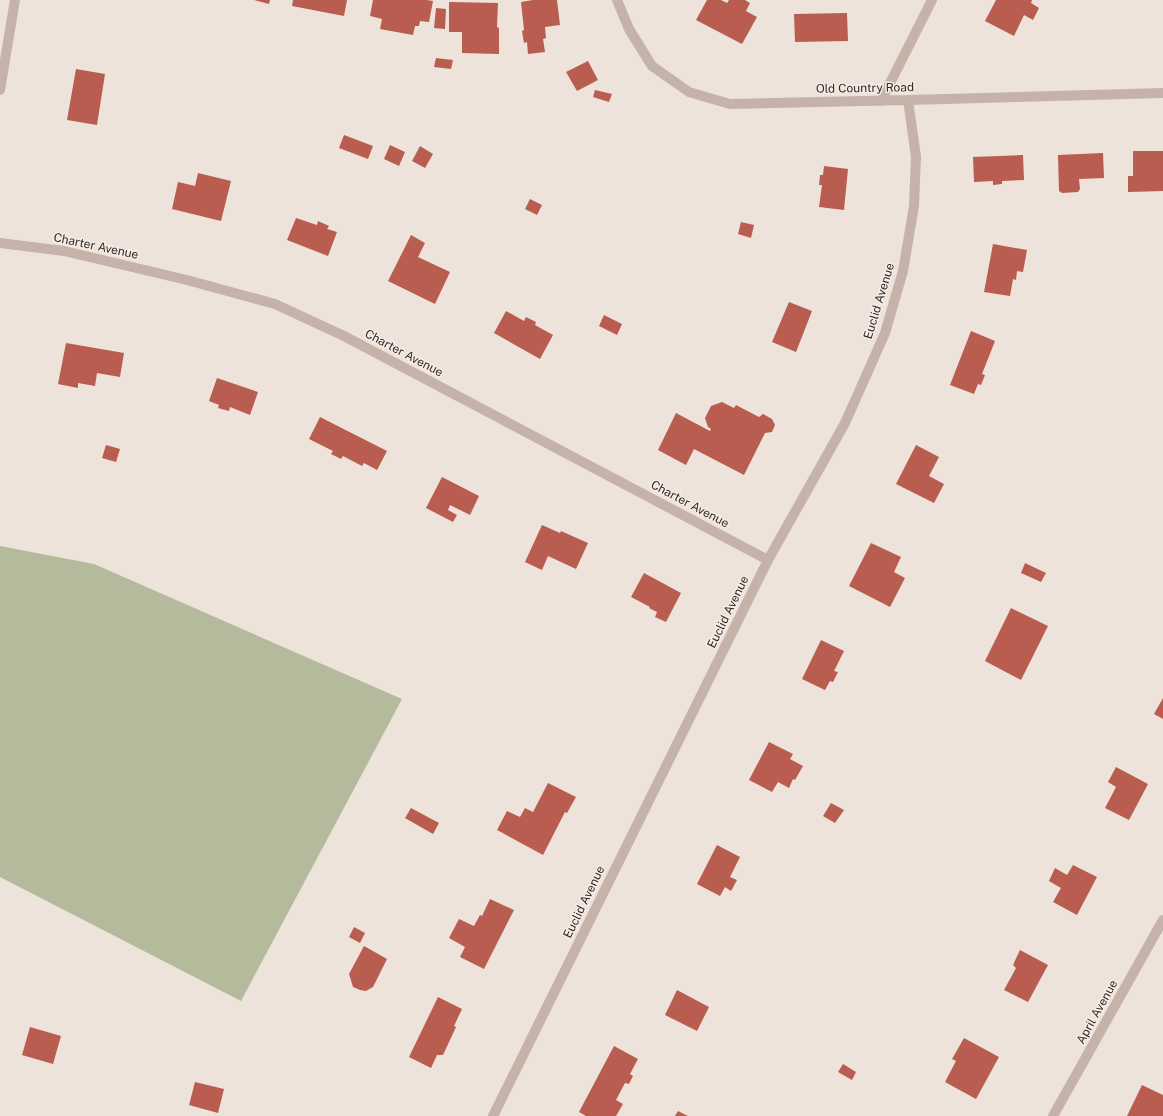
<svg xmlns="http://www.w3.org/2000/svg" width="1163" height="1116" font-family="'Public Sans',sans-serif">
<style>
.green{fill:#b4bb9c}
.building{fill:#b85d4f}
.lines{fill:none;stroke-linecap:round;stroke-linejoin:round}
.minor{stroke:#c5b2a8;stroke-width:10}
.labels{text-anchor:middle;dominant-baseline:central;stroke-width:3;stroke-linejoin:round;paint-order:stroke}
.street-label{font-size:12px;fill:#322a27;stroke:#f7ede6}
</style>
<rect width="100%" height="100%" fill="#eee3da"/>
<path class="green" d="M0,546L94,564L402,699L241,1001L0,877Z"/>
<path class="building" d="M254,0H270L269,4Z
M293,0H347L344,16L292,6Z
M373,0H427L433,1L429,22L420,21L419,26H415L413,35L380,29L382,19L370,16Z
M533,0H557L560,25L545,27L546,38L543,39L545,52L528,54L527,42L524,43L522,31L524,30L521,2Z
M707,0H721L727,3L729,0H745L750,3L746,11L757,17L742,44L696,20Z
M996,0H1032L1031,3L1039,8L1033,20L1024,15L1014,36L985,21Z
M449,2L498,3L497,27L499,28V54L462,53V32H449Z
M436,8L446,9L445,29L434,28Z
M847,13L848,41L795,42L794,14Z
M436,58L453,60L451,69L434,67Z
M588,61L598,80L577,91L566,72Z
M76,69L105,74L97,125L67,120Z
M595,90L612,94L609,102L593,97Z
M344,135L373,146L368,159L339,148Z
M390,145L405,152L399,166L384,159Z
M420,146L433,154L425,168L412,161Z
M1133,151H1163V191L1128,192V176H1133Z
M1103,153L1104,178L1079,179L1080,189L1078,192L1062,193L1059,191L1058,155Z
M1023,155L1024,180L1002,181V184L993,185V181L974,182L973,157Z
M824,166L848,169L844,210L819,207L822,185H819L820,175H823Z
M198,173L231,181L221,221L172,209L178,182L195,186Z
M530,199L542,205L537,215L525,209Z
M296,218L317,225L318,221L329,226L327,229L337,232L328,256L287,240Z
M741,222L754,225L751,238L738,234Z
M411,235L425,243L418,257L450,272L435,304L388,281Z
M993,244L1027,250L1023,272L1017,271L1016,280L1013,279L1010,296L984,292Z
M789,302L812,311L796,352L772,342Z
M506,311L524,321L526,317L536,322L535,325L553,335L540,359L494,333Z
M604,315L622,324L617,335L599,326Z
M971,331L995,341L982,374L985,375L981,385L978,384L974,394L950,385Z
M66,343L124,353L120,377L97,373L95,386L78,383V388L58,384Z
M217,378L258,392L250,415L230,407L229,411L218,408L219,405L209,401Z
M722,402L734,408L736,405L759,417L763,414L772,419L775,425L772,432L765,433L744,475L694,449L686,465L658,450L676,413L710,431L711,429L708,427L705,418L711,406Z
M320,417L387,451L377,470L364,463L362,466L343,456L341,459L331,454L333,451L309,439Z
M106,445L120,449L116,462L102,458Z
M916,445L939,457L929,476L944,484L934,503L896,484Z
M442,477L479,496L470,515L450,505L448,510L457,515L453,522L426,508Z
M542,525L560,533L561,531L588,543L576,569L548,556L542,570L525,562Z
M871,543L901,557L894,572L905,578L890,607L849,586Z
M1025,563L1046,573L1041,582L1021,573Z
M644,573L681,593L666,622L655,617L657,612L649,608L650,607L631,597Z
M1011,608L1048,626L1021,680L985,661Z
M821,640L844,651L834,671L838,672L833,682L830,681L825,690L802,679Z
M1163,698V719L1154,714Z
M769,742L793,754L790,759L803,766L795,780L793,779L789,788L778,782L772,792L749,780Z
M1116,767L1148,784L1129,820L1105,808L1116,787L1108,782Z
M548,783L576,797L567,813L565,812L543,855L497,830L507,811L520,817L525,808L533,812Z
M831,803L844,810L835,823L823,816Z
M411,808L439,823L433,834L405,818Z
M717,845L740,857L730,877L737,880L731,891L725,887L720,896L697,884Z
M1073,865L1097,877L1077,915L1053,902L1061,888L1049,881L1055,868L1067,875Z
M490,899L514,910L484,969L460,957L465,947L449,938L459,919L474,926L480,915L482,916Z
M354,927L365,933L360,943L349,937Z
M364,946L387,959L373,987L366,991L360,990L353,987L349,974Z
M1020,950L1048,965L1028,1002L1004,990L1016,968L1013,965Z
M677,990L709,1007L697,1031L665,1015Z
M438,997L462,1009L454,1026L456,1027L443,1055H437L431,1068L409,1057Z
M30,1027L61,1036L53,1064L22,1055Z
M964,1038L999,1057L976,1099L945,1082L956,1061L952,1059Z
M614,1046L638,1059L630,1074L633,1076L629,1084L625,1083L616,1100L623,1104L616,1116H586L579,1112Z
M843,1064L856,1072L852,1080L838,1072Z
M195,1082L224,1089L218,1113L189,1105Z
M1142,1085L1163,1095V1116H1127Z
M678,1111L688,1116H675Z"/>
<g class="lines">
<path class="minor" d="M617,0L629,29L652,66L689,92L730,104L908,100L1163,93
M0,90L15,0
M881,101L932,0
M0,243L64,251L187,280L275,304L344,336L768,560
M493,1116L768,560L845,423L885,333L903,271L914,206L916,157L908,100
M1053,1116L1163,920"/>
</g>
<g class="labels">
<g class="street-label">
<text transform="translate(865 88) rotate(-1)">Old Country Road</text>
<text transform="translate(96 246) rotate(12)">Charter Avenue</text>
<text transform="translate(879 301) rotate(-73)">Euclid Avenue</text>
<text transform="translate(404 353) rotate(28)">Charter Avenue</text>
<text transform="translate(690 504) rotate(28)">Charter Avenue</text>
<text transform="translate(728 612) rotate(-64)">Euclid Avenue</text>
<text transform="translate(584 902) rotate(-64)">Euclid Avenue</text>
<text transform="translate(1097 1012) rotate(-61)">April Avenue</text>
</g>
</g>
</svg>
